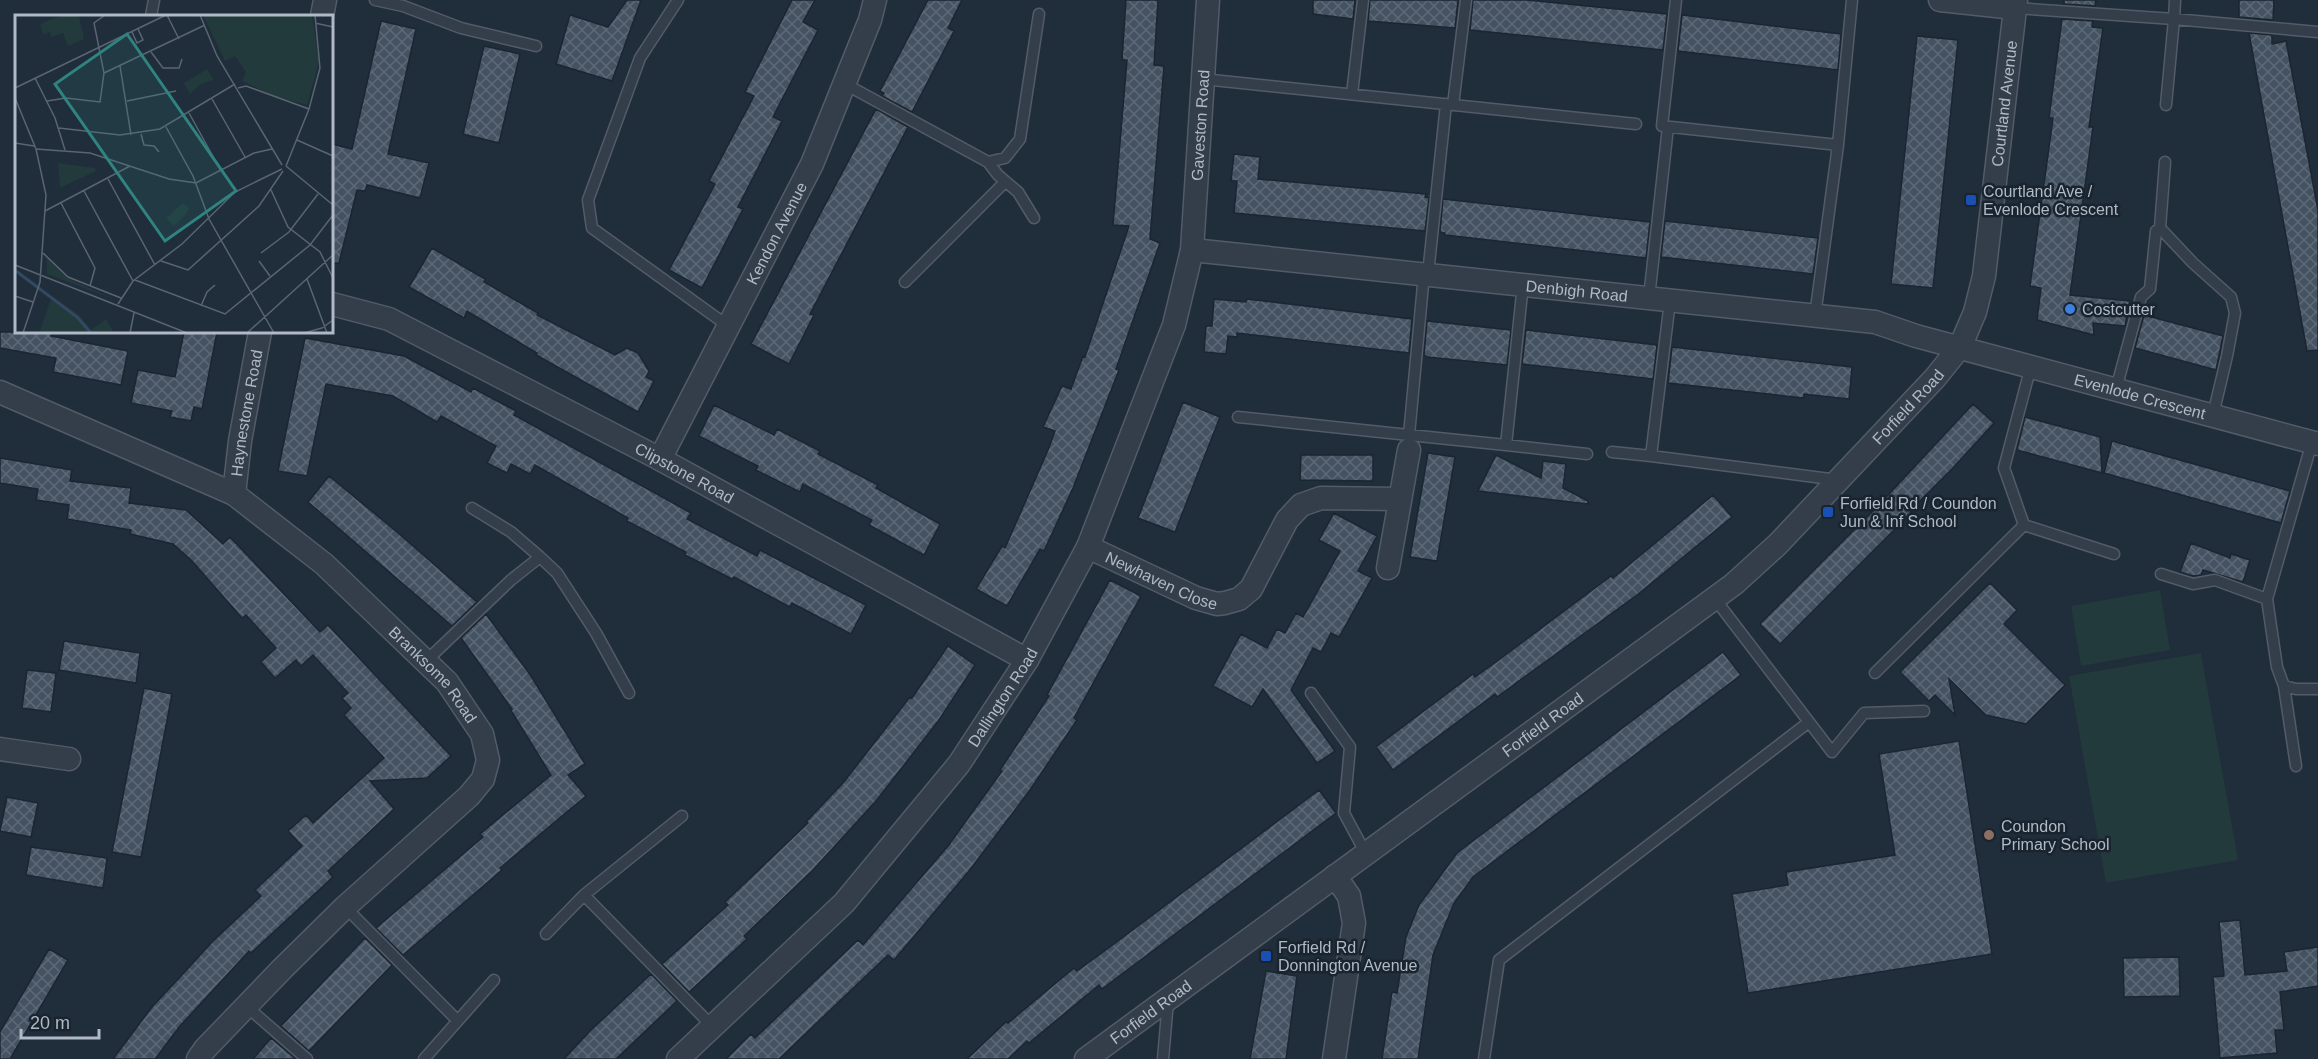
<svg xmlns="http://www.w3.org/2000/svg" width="2318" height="1059" font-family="Helvetica,sans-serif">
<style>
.green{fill:#223a3b}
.building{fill:url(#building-cross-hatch);stroke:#1b2631;stroke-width:1.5}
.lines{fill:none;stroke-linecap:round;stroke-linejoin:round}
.lane-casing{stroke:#525c68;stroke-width:13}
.street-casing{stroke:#525c68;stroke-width:25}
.lane{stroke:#343e4a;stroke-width:10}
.street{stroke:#343e4a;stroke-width:22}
.transit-dot{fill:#1a4fb4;stroke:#19242f;stroke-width:2}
.shop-dot{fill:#3f7fe0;stroke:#19242f;stroke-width:2}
.education-dot{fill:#8d6e63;stroke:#19242f;stroke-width:2}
.labels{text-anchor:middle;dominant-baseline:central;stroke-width:5;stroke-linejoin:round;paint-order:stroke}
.street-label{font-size:16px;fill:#afb9c7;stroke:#19242f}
.poi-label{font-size:16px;fill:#afb9c7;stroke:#19242f;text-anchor:start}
.inset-river{fill:none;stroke:#334963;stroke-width:3}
.inset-road{fill:none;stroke:#596572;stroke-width:1.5}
.view{fill:#2f8380;fill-opacity:0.15;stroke:#2f8380;stroke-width:3}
.inset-edge{fill:none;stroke:#afb9c7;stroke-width:3}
</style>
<defs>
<pattern id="building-cross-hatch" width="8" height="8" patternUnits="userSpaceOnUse" patternTransform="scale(1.5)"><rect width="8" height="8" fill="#445262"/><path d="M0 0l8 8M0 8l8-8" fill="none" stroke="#5c6977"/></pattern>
</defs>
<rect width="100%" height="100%" fill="#202d3a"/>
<path class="green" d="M2160,590L2170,650L2081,666L2071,606Z
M2201,653L2238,860L2106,883L2069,676Z"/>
<path class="building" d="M627,0H641L612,81L556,64L570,15L608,27Z
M792,0H815L803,22L818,30L773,117L782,121L738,207L743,209L702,288L669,270L715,184L709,181L754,96L745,92Z
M928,0H962L948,28L954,31L912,112L882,96L884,93L880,91Z
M1126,0H1158L1154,65L1164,66L1150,239L1160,243L1116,369L1119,370L1073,488L1044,551L1040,549L1007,606L976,589L1002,546L1005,548L1048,450L1055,431L1043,427L1062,386L1071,389L1083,356L1085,357L1129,226L1113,225L1127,60H1122Z
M1313,0H1355L1353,19L1313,14Z
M1370,0H1458L1455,28L1368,21Z
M1473,0H1527L1667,14L1663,50L1470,30Z
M2064,0H2096L2095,6L2064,4Z
M2239,0H2274L2273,20L2239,17Z
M1682,15L1841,34L1838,70L1678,51Z
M2062,19L2093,21L2092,27L2103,28L2089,127H2093L2070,295L2130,301L2125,326L2093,323L2094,335L2037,320L2041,288L2030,286L2053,118H2049Z
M381,21L416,29L388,154L429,163L420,198L367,185L365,191L357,190L339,263H332V144L352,149Z
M2249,33L2272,35V44L2286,41L2318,210V350L2307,351Z
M1917,36L1958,40L1933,288L1891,284Z
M484,46L520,54L499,143L463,134Z
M876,109L908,127L810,314L814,315L789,364L751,344Z
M1234,154L1260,157L1258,179L1426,194L1425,197L1429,198L1425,231L1234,213L1237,181H1231Z
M1443,199L1650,222L1646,258L1445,235V233L1440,232Z
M1665,221L1818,238L1813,274L1661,257Z
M432,248L485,279L484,282L538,313L537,315L615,355L627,348L638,353L649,371L646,377L654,381L638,412L536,355L537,353L467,311L464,318L409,287Z
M1214,299L1246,302L1247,299L1412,319L1409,353L1237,333V337L1228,336L1226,354L1204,352L1206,326H1212Z
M2144,315L2223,336L2216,370L2135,348Z
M1427,321L1511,330L1507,365L1427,357L1424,355Z
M1526,330L1657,345L1653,379L1522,364Z
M0,332H52L51,336L128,351L121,385L53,372L56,358L0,348Z
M184,332H217L202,409L194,407L191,421L170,417L172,411L131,403L138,370L175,377Z
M305,338L404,356L471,392L473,388L516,411L514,415L691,513L687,519L757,556L760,550L866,605L851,634L792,603L790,607L734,577L732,579L685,555L686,552L627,521L628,518L535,465L530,474L511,464L507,473L487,463L496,446L441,416L437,422L393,396L326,384L307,476L278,471Z
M1672,347L1852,367L1849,399L1804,394V398L1668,383Z
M1183,402L1220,417L1175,532L1138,518Z
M1973,404L1994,423L1952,469L1910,511L1911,512L1897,527L1780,644L1760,624L1877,507Z
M714,405L774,435L777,429L820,451L818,454L878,485L876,488L940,524L924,555L869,525L872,520L803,484L800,492L756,470L758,466L699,436Z
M2025,417L2100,437L2102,473L2017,450Z
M2112,441L2290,491L2281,523L2104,473Z
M1428,453L1455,457L1437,561L1410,557Z
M1301,455H1373V481L1300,480Z
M1496,455L1541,478L1543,461L1566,464L1563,488L1588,501V504L1478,491Z
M0,458L72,470L70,481L131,488L129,503L186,510L223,544L230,537L320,632L328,625L451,756L427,778L370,781L394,809L328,871L333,877L251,953L249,951L180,1026L155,1059H113L152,1007L181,976L212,942L261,896L255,890L302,846L288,831L306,815L313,823L384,758L344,715L351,708L342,698L348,693L313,655L301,666L296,660L275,678L261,662L276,648L246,615L242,618L192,561L173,544L130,534L131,530L67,519L69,505L36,500L38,489L0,483Z
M329,476L397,532L477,602L452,626L308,502Z
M1713,495L1732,517L1637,595L1497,697L1495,694L1393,770L1376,747L1473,674L1475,677L1496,662L1611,576L1613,578Z
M1334,513L1377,536L1358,571L1372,578L1339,637L1331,633L1321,652L1313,648L1291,690L1335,751L1317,763L1263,689L1252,707L1213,686L1241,634L1267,648L1277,629L1285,633L1296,613L1303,617L1340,551L1319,540Z
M2191,543L2230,558L2231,554L2250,560L2243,582L2203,570L2201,575L2193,576L2180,572Z
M1110,580L1141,596L1074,718L1077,720L1030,790L969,871L894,960L888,955L779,1059H726L751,1034L755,1038L858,940L863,945L948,846L1002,771L1000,770L1049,696L1047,695Z
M1990,583L2017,610L2004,624L2065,685L2026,724L1986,715L1949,679L1955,715L1935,695L1929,701L1900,672Z
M486,614L531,676L585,764L568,775L586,796L500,868L502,870L403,955L376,928L483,837L480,834L551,775L510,709H512L461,638Z
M64,641L140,653L136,683L59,670Z
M948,646L975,665L939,720L876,801L813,870L744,936L747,939L689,992L662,964L728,905L725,902L808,823L806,822L843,783L910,697L912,698Z
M1723,652L1741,675L1473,877L1454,903L1433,955L1418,1059H1382L1392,992L1397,993L1406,937L1419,905L1457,853Z
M27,670L56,673L51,712L22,708Z
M144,688L172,694L141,857L112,852Z
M1959,741L1992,954L1748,993L1732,894L1788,885L1786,872L1895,855L1879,754Z
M1319,790L1336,813L1102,989L1099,985L1029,1043L1027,1041L1008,1059H967L1006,1022L1008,1023L1074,968L1077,971L1118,941Z
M7,797L38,803L31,837L0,831Z
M31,847L107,858L103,888L26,875Z
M2240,920L2245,975L2287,971L2284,952L2318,947V986L2280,992L2284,1030H2275L2277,1053L2220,1058L2213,977L2224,976L2219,922Z
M365,938L392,965L309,1051L281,1026Z
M49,949L68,960L10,1059H0V1032Z
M2179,957L2180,996L2124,997L2123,958Z
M1266,971L1297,976L1286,1059H1250Z
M651,974L677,1001L616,1059H564L590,1031Z
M271,1038L296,1059H253Z"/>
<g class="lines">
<g class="lane-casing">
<path id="lane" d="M375,0L403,6L461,28L536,46
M678,0L640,58L588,200L592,228L728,326
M1676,0L1662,126L1838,145L1815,316
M2015,8L2174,19L2175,0
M151,16L154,0
M1203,79L1636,124
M845,84L988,162L998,175L1018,192L1034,218
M1352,94L1363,0
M1453,105L1466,0
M2166,105L2174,19L2318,32
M1838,145L1852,0
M988,162L1005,158L1020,139L1039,14
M2165,162L2160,228L2193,263L2231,297L2235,313L2227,356L2213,415
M1428,274L1446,104
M905,282L1005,182
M1649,298L1668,127
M2116,389L2141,297L2150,289L2156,231L2160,228
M1238,417L1409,435L1424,274
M1409,435L1506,445L1523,284
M1506,445L1587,454
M1612,452L1651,456L1670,301
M1651,456L1838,480
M472,508L511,532L540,557
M2024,525L2004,468L2031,366
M2161,574L2193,584L2215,580L2267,599L2277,667L2284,686L2296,766
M1715,599L1832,752L1864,713L1924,711
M2267,599L2312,442
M425,662L511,580L540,557L557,573L596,633L629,693
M1875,673L2024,525L2114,554
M2284,686L2296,689H2318
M1311,693L1350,747L1344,813L1366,854
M682,816L584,895L712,1026
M345,907L457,1020
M546,934L584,895
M246,1006L307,1059
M424,1059L494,980
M1163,1059L1168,1001
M1484,1059L1499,960L1809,722"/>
</g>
<g class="street-casing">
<g id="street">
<path d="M1940,0L2015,8"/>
<path d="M322,16L325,0"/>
<path id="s1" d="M1192,250L1875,322L1916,336L2318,444"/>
<path id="s2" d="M332,304L389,319L660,459L1027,660"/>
<path id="s3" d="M0,392L234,494L324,564L447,682L482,734L488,760L483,779L469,796L345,907L282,969L205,1049L198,1059"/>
<path id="s4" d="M660,459L812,164L870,20L875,0"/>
<path id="s5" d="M234,494L240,441L260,332"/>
<path id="s6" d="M1088,547L1196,598L1217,604L1225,603L1239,599L1251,589L1287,520L1301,505L1321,498L1399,499"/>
<path d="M1388,568L1409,450"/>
<path d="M0,749L69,759"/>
<path id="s7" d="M678,1059L844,903L959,764L1027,660L1088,547L1174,325L1192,250L1208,0"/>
<path id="s8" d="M1086,1059L1734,584L1778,544L1935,378L1960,347L1975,312L1984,276L2016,0"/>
<path d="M1334,1059L1354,923L1349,896L1335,876"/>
</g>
</g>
<use href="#lane" class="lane"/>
<use href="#street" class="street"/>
</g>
<g class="transit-dot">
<rect x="1965" y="194" width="12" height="12" rx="3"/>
<rect x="1822" y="506" width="12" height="12" rx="3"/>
<rect x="1260" y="950" width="12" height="12" rx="3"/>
</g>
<circle class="shop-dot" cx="2070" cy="309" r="6"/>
<circle class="education-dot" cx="1989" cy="835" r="6"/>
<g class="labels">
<g class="street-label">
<text stroke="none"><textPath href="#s8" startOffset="1380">Courtland Avenue</textPath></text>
<text stroke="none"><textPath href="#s7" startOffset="1101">Gaveston Road</textPath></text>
<text stroke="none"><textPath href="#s4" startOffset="254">Kendon Avenue</textPath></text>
<text stroke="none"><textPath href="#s1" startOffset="387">Denbigh Road</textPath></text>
<text stroke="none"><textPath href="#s1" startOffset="962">Evenlode Crescent</textPath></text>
<text stroke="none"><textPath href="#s8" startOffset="1052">Forfield Road</textPath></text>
<text stroke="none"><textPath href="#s5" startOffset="82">Haynestone Road</textPath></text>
<text stroke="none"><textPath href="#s2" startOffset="392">Clipstone Road</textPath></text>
<text stroke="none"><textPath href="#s6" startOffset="81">Newhaven Close</textPath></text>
<text stroke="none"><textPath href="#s3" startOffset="525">Branksome Road</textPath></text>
<text stroke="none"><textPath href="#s7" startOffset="488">Dallington Road</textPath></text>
<text stroke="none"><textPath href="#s8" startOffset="566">Forfield Road</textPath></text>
<text stroke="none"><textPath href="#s8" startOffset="80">Forfield Road</textPath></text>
</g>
<g class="poi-label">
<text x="1983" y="191">Courtland Ave /<tspan x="1983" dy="18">Evenlode Crescent</tspan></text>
<text x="2082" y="309">Costcutter</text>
<text x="1840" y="503">Forfield Rd / Coundon<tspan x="1840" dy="18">Jun &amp; Inf School</tspan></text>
<text x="2001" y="826">Coundon<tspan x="2001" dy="18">Primary School</tspan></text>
<text x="1278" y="947">Forfield Rd /<tspan x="1278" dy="18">Donnington Avenue</tspan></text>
</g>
</g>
<g transform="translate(15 15)">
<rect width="318" height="318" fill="#202d3a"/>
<path d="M47,0H64L69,24L53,31L48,18L36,22L35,17L28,19L25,9ZM192,54L199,65L186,69L175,79L169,68ZM43,148L80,153L81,156L45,173ZM168,188L174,193L171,199L159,211L151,203ZM32,242L52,263L103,286L32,259Z" fill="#223a3b"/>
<path d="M188,0H297L304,47L292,90L258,81L227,66L231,57L220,41L210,46ZM37,281L64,300L76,315L91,304L99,318H24Z" fill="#223a3b"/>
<path class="inset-river" d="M1,256L62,302L76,318"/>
<path class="inset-road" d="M152,0L164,24M185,0L202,41L267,150M300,8L318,12M117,17L122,28L128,25L123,14M136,37L148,53H164L167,44M105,51L116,120M89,58L190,10M20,63L40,103L50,135M0,73L151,0M223,73L231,71L294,94M0,83L21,134L31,180L25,267L8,318M197,84L230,142M32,86L51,83L85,87L89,58L79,8L90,0M112,86L161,76M174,98L206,156M151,112L178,161L194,204L259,318M44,113L105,120L145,114L220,69M126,119L129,130L139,131L144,137M282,125L318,141M0,128L19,131M21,134L75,138L154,164L181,168L239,138L257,134M271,151L294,94L305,53L300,0M271,151L318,190M93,164L140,250M256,175L273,212L305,237L318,263M69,176L118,266M46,188L80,253L75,271M30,196L115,151M28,238L53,262L106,283M246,238L274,217L303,179M146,246L173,255L244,191L268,156M244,246L255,261M0,250L172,318M292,264L312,318M120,265L210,299L295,230L318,200M0,281L18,287M103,289L118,266L167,229L220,177L267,154M186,291L192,277L200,270M115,318L119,298M232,318L318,240M289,318L307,313L318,305"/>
<path class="view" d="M112,19L221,176L150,226L40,69Z"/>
<rect width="318" height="318" class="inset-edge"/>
</g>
<path d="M21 1029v9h78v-9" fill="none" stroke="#afb9c7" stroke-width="3"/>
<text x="30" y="1029" font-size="18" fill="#afb9c7" stroke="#19242f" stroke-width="4.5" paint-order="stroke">20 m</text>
</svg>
